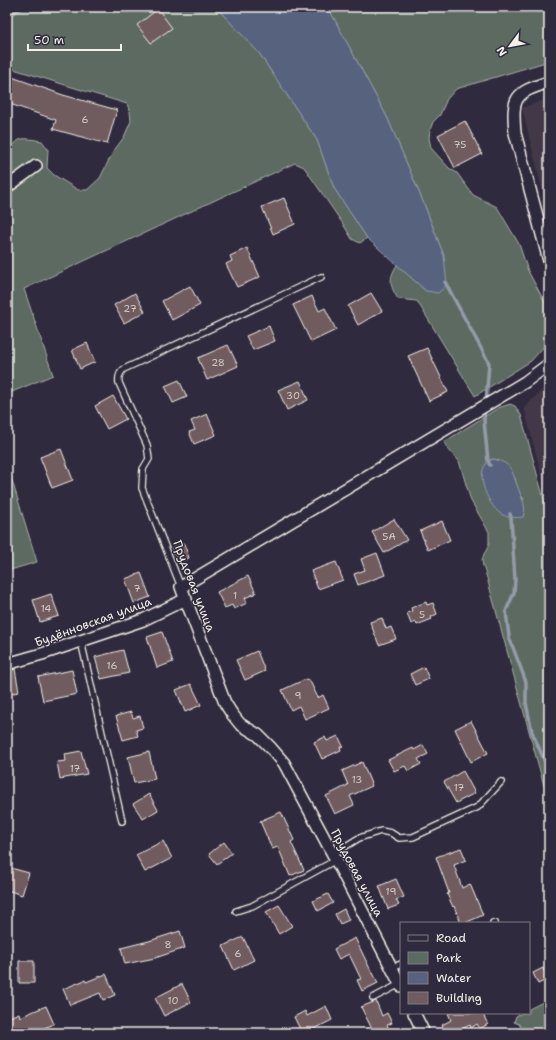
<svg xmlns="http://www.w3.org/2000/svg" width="556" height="1040" font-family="'Shantell Sans',sans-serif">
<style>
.built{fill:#423947}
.green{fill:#5c6b62;stroke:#a8aea5;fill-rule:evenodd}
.water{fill:#56627e;stroke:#959ba8}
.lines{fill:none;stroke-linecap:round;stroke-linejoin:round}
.stream{stroke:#959ba8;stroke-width:3.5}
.building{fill:#705b5f;stroke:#f4f1e8}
.service-casing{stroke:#f4f1e8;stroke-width:8}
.minor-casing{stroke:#f4f1e8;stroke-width:14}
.service{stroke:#2f2a3d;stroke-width:5.5}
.minor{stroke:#2f2a3d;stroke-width:11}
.labels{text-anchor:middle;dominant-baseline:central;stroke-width:3;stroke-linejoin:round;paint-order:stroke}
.number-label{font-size:10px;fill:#d3ccc6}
.street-label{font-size:12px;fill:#f4f1e8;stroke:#2f2a3d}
</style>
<rect width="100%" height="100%" fill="#2f2a3d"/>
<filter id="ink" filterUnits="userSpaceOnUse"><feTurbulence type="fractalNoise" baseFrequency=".025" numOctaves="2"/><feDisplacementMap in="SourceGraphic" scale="8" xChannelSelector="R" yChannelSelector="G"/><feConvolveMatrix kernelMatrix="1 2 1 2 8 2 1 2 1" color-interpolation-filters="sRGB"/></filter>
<g filter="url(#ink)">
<path class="built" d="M549,98V217L522,108Z
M549,383V504L524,408Z"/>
<path class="green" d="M7,7H216L259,53L317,140L334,188L367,238L360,243L352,239L343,224L304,167L295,163L24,289L53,375L7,394V158C18,136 18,137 42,141L48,149L47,168L54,175L78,190H87L100,178L113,152L124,137L131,121L130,112L127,104L7,67Z
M326,7H415L416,10H425L429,7H549V61L456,89L447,99L440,115L433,122L430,130L429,138L431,148L449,168L457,173L473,195L497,207L519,244L528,271L549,310V337L547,343L531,361L475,396L417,301L398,299C390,286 388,279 397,265L426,291L444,256L424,204L387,117L330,11Z
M510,404L515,406L521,415L549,518V804L487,578L483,566L482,560L484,554L487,549L489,544V532L471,501L459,461L447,448L444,442L498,408ZM493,459L498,460L515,478L518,490L524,500L488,461Z
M7,464L37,562L7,571Z
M549,999V1033H524L519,1024L514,1022L516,1016L522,1013H529V1009Z"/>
<path class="water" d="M216,7H326L330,11L387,117L424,204L444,256L447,285L438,293L426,291L367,238L334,188L317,140L259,53Z
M493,459C514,463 512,474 519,490C522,500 527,506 523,517C515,518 508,518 501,514C487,505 471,467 493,459Z"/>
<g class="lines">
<path class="stream" d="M7,16L24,7
M445,282L489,363L486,402
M485,408L484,421L488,461L490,465
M510,514L511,517L515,580L514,593L506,611L509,637L526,682V703L532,732L549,771"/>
</g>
<path class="building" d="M158,9L172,28L151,43L137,25Z
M9,76L63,95L117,110L107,144L53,129L56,120L7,103V82Z
M465,121L482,154L455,168L438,135Z
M284,198L295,224L273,234L262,207Z
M247,248L260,277L237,287L226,264L232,261L230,256Z
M190,286L200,305L172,320L162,301Z
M135,293L145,312L124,323L114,305Z
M371,293L382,311L358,325L348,306Z
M312,296L319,311L325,308L336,330L311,342L293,305Z
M269,326L275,341L253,350L246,336Z
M87,343L95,362L80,369L72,350Z
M228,345L238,366L207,380L198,358Z
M427,348L448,392L429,401L408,356Z
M179,380L187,397L173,403L165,386Z
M300,381L308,400L287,410L278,390Z
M113,396L126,419L107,429L95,406Z
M207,414L216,435L194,444L189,432L195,430L191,421Z
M61,449L73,480L52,488L40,457Z
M394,519L407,540L384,553L372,532Z
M442,521L450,540L428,550L420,531Z
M184,543L189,558L178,562L172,548Z
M377,553L385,575L358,585L354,574L365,570L361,559Z
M336,562L343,580L318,589L311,571Z
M141,573L150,597L134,603L125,579Z
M248,576L256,593L245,598L247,603L234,609L232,605L225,608L217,592Z
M51,594L59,616L40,622L33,600Z
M426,602L427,605L433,603L437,614L431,617L432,619L417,625L416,622L411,624L407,613L412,611L411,608Z
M382,618L386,629L391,627L396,639L379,645L370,622Z
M162,632L173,662L157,668L147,637Z
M123,650L129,673L101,679L95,657Z
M257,651L265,671L245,680L236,660Z
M424,667L429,679L415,685L410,674Z
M15,669L19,692L7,694V671Z
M72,670L77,694L43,701L38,677Z
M306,679L310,681L318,698L323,695L329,708L305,719L299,706L291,710L282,690Z
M191,684L201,705L185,712L176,690Z
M131,712L133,718L140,716L143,728L136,730L138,736L123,740L116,716Z
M471,721L488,753L471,762L455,729Z
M338,736L343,746L340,747L341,750L322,759L314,742L325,737L327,741Z
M423,745L428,754L418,759L421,764L408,771L405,766L394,771L388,760L413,748L414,750Z
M81,751L87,774L60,779L57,762L66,761L65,754Z
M149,752L155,779L134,783L128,757Z
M362,762L372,786L350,796L354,805L335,814L326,796L348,785L342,771Z
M463,771L475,793L456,803L444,782Z
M149,794L158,810L143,819L133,804Z
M281,812L294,840L291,842L304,870L290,876L278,847L272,849L260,821Z
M163,841L172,858L145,872L136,855Z
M224,842L232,853L217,864L209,854Z
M461,848L466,860L454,865L462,888L470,884L483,915L465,923H461L454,906L453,907L447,894L449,893L436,857Z
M7,867L29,873L22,895L7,890Z
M396,879L404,897L396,900L399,905L388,909L379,886Z
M328,894L333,903L318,911L313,901Z
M279,905L292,926L279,934L266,912Z
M344,909L349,920L340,924L335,914Z
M180,931L185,948L155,958L125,964L121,948L149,941Z
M243,937L254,960L234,970L223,946Z
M355,938L372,973H373L378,983L362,991L357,980L361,979L349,954L339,959L334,949Z
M19,961H34V983H19Z
M543,968L548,979L538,984L533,973Z
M106,974L115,995L103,1000L100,993L70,1005L63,989L85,980L86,982Z
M182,984L191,1002L164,1016L155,998Z
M376,1001L382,1016L387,1013L392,1023L387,1025L389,1029L381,1033H374L361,1007Z
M46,1006L54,1024L37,1031L36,1029L26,1033H7V1018L19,1013L20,1017Z
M326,1006L332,1020L306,1033H302L294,1017L305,1011L307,1016Z
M448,1013H482L488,1024L480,1029L477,1024L471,1028L470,1025L454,1033H445L442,1025L451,1020Z"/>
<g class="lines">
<g class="service-casing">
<path id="service" d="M181,587L142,488L143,469L149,459L147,445L119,383C118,377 119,373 124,369L321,277
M81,641L122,821
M333,854L359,838L381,831L391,833L399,838L413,837L478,807L501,782
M236,911L252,906L336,860
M493,923H495
M392,968L401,964
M373,998L400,984"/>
</g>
<g class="minor-casing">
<path id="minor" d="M549,82C514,93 512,97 515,133L549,261
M7,187L36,166
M7,664L42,654L143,620L186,599
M401,986L336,860L284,763L271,748L258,735L240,724L232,714L225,703L181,587L525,382L549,364
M414,1013L424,1033"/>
</g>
<use href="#service" class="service"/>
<use href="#minor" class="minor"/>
</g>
</g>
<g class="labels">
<g class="number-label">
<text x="85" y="119">6</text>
<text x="460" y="144">75</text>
<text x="130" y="308">27</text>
<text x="218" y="362">28</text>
<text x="293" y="395">30</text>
<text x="389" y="536">5А</text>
<text x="137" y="588">7</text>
<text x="235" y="595">1</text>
<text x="46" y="608">14</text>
<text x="422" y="614">5</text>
<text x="112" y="665">16</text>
<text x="298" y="695">9</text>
<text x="75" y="768">17</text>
<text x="357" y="779">13</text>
<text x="459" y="787">17</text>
<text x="391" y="891">19</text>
<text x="168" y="944">8</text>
<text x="238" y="953">6</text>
<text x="173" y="1000">10</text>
</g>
<g class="street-label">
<text transform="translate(194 586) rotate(69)">Прудовая улица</text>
<text transform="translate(93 622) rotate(-20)">Будённовская улица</text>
<text transform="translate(357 873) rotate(62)">Прудовая улица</text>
</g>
</g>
<rect width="556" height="1040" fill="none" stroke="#2f2a3d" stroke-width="24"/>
<rect x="12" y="12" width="532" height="1016" fill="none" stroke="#f4f1e8" stroke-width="1.5" filter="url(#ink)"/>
<rect x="400" y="922" width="130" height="92" fill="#2f2a3d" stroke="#7e7a81"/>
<rect x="408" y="935" width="20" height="6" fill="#2f2a3d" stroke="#7e7a81"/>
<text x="436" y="942" font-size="12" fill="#f4f1e8">Road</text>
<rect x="408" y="952" width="20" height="12" fill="#5c6b62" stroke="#7e7a81"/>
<text x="436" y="962" font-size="12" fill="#f4f1e8">Park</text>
<rect x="408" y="972" width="20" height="12" fill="#56627e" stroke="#7e7a81"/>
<text x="436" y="982" font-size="12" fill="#f4f1e8">Water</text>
<rect x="408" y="992" width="20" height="12" fill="#705b5f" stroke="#7e7a81"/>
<text x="436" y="1002" font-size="12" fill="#f4f1e8">Building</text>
<g transform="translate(510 46) rotate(238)" stroke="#2f2a3d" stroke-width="3" paint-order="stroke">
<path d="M0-3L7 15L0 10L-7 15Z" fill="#f4f1e8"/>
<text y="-6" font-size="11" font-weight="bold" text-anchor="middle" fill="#f4f1e8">N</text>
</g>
<path d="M28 44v6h93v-6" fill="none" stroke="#f4f1e8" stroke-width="2"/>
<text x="34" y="44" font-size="12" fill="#f4f1e8" stroke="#2f2a3d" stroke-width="3" paint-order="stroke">50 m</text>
</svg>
